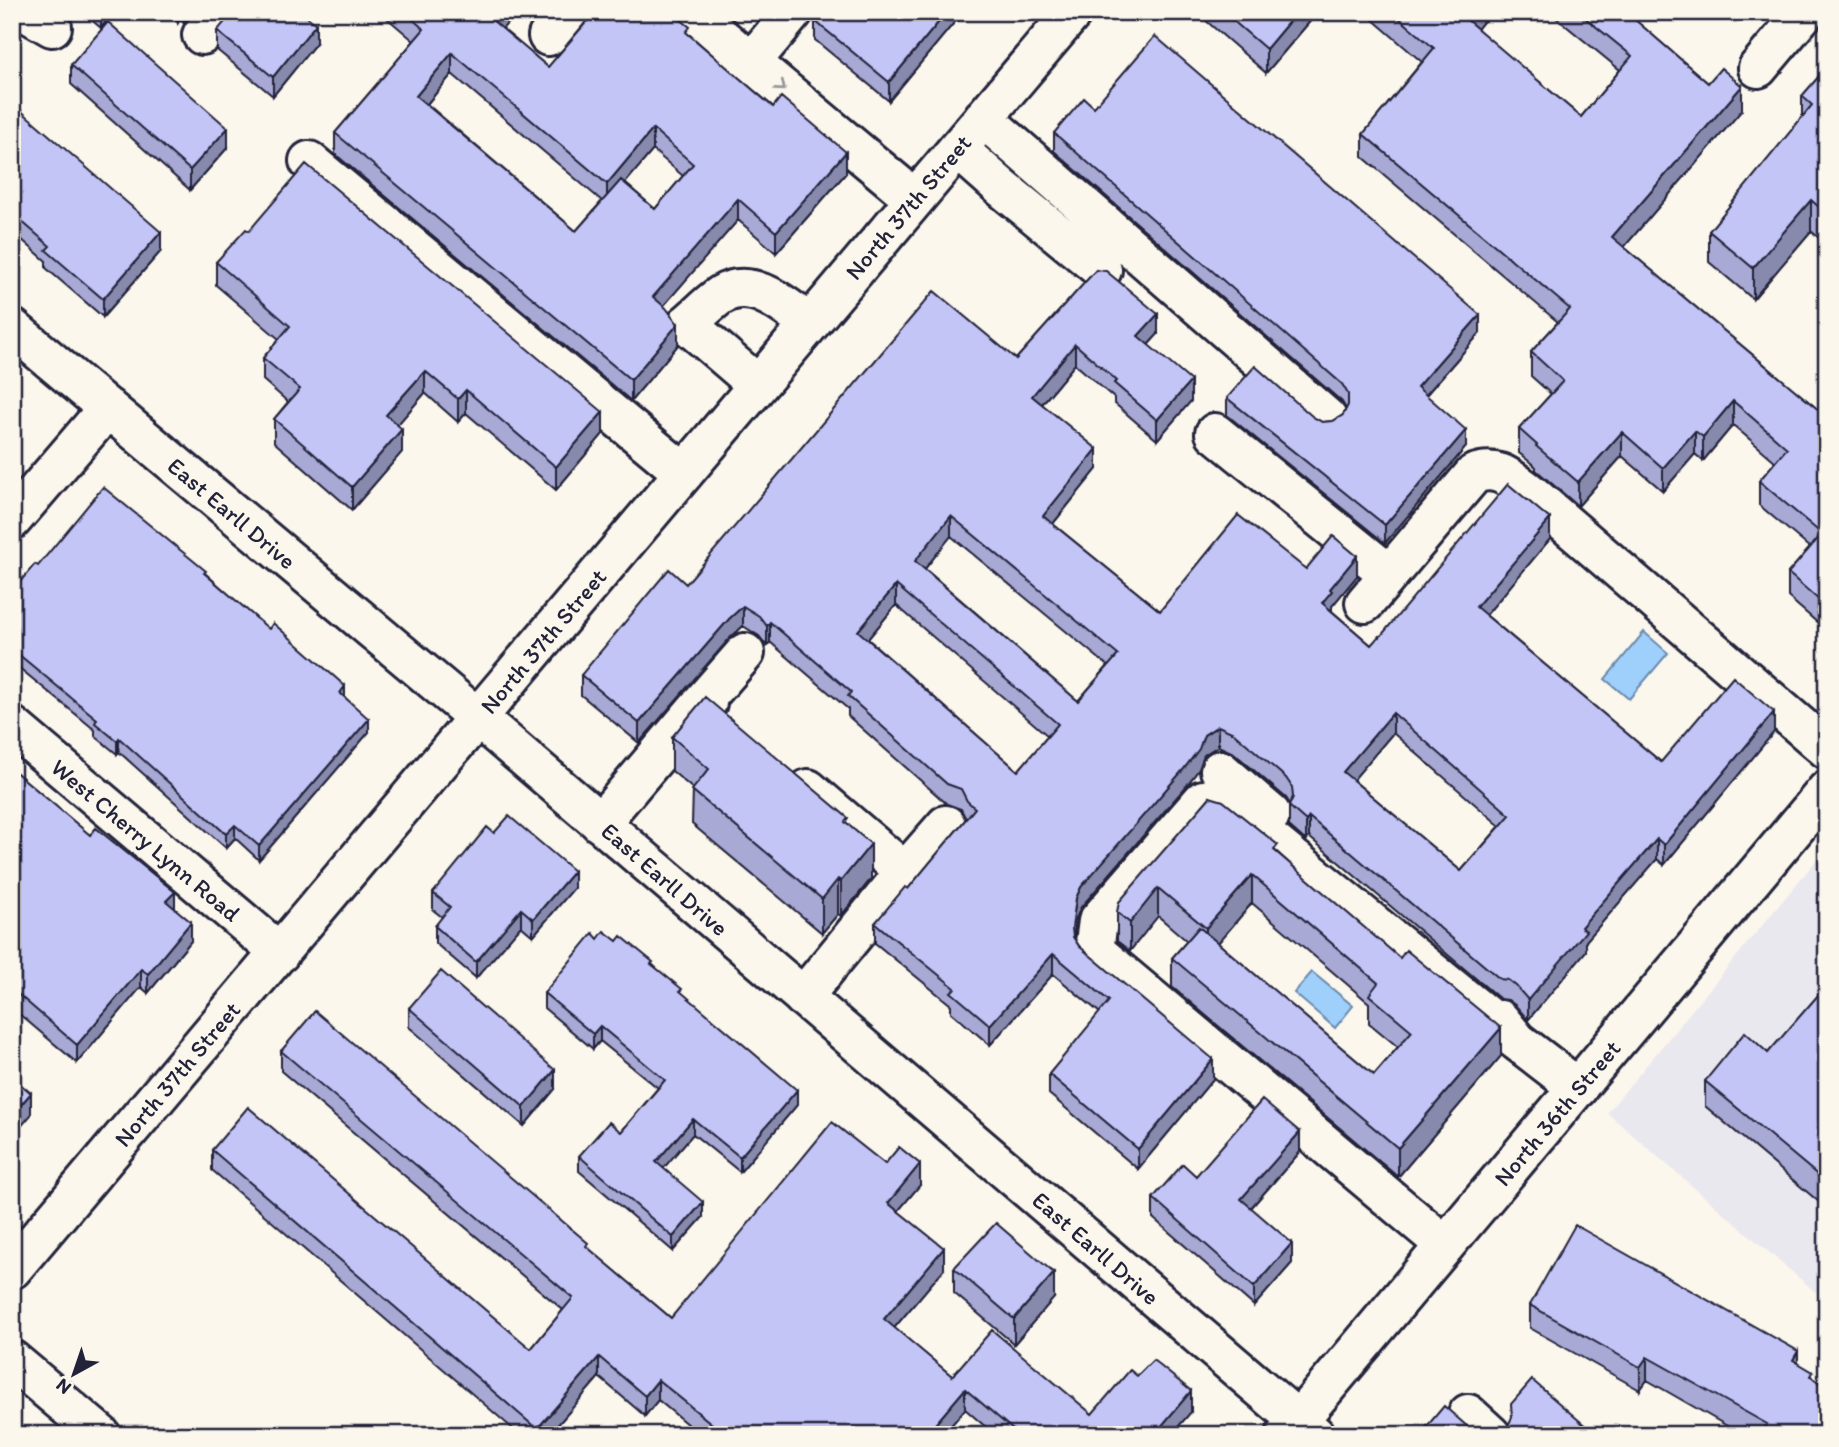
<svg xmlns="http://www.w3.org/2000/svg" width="1839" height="1447" font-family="Itim,sans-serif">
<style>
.built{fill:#eae8ef}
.water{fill:#9ed0fb;stroke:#6c8aae;stroke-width:2}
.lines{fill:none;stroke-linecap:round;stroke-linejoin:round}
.minor-casing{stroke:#22223b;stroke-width:44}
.major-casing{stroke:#22223b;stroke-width:44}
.minor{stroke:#fbf7ec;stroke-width:38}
.major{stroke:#fbf7ec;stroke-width:38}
.wall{fill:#a8a9d4;stroke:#22223b;stroke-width:2;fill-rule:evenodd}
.shaded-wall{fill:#888aad;stroke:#22223b;stroke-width:2}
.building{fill:#c3c5f7;stroke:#22223b;stroke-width:2;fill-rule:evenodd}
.oneway{stroke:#99979c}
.labels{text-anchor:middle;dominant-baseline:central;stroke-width:6;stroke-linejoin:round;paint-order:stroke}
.street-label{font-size:24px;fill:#22223b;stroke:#fbf7ec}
</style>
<rect width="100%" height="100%" fill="#fbf7ec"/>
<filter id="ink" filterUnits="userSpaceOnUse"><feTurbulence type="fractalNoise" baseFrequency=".0143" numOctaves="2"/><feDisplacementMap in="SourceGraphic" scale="14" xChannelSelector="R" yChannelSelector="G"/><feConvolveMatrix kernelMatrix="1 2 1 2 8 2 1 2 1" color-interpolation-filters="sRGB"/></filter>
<g filter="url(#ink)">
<path class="built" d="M1827,847V1302L1607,1113Z"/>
<path class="water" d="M1644,632L1668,653L1629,699L1605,679Z
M1312,972L1353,1006L1335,1028L1294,993Z"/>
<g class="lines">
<g class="minor-casing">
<path id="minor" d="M26,12L52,27
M691,12L915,199
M202,35L220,12
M548,36L568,12
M751,62L793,12
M1758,68L1805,12
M983,118L1327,418
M958,149L1002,188L1102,270
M309,161L684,473
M12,328L478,718L1315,1435
M758,385L687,324C698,315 709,303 721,295C752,276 786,306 809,324
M1215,433L1389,574
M12,520L108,408
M1365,603L1474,474C1498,465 1511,479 1530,493L1827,749
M704,700L745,653
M12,726L280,953
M1220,770L1271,814
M600,823L704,700L707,703
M905,872L946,825
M803,997L905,872L808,789
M1500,1020L1517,1041L1578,1088
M1445,1245L1094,950L1098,921L1203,800L1234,810L1517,1041
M12,1269L1073,12
M12,1360L101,1435
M1468,1414L1491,1435"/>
</g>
<g class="major-casing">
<path id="major" d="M1286,1435L1827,790"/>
</g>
<use href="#minor" class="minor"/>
<use href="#major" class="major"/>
</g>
<path class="wall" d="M82,12H113L101,28Z
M165,12H192L184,23L180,20L178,23Z
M380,12H517L502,29L548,67L690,35L846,173L776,253L738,220L663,306L678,345L631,401L335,154V133L414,41ZM452,74L602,201L576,231L427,104ZM653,150L683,176L655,209L625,183Z
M822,12H963L889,101L815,40V21Z
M1196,12H1318L1266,73Z
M1364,12H1491L1477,29L1581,117L1620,70L1549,12H1638L1634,19L1708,83L1742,110L1624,247L1827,417V631L1788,597V573L1810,548L1759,505V481L1776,462L1733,425L1703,461L1695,454L1663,491L1622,456L1578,506L1536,470V467L1519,453V429L1551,394L1531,376V352L1558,322L1363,157V134L1422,62Z
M217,31L316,43L273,96L217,50Z
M71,65L228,147L190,190L71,84Z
M1827,67V245L1811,231L1753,299L1709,262V231L1802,118V96Z
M12,103L161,251L103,317L46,268V261L12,231Z
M1094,107L1480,333L1426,395L1466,447L1385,543L1227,415V398L1313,417L1322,422L1333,421L1343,415L1346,409L1342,402L1054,151V133Z
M249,231L603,434L556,490L466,413L458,422L425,393L397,425L402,452L352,510L274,442V419L288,402L263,380V358L279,339L216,285V262Z
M1096,270L1158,334L1148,345L1191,401L1157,440L1114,403V398L1075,364L1042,404L1097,469L1053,524L1160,611L1306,569L1357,576L1332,606V611L1371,645L1380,637L1550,539L1486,615L1661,762L1774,732L1664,865L1657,859L1586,941V951L1528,1020L1516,1006L1508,1000L1500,999L1309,837L1306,841L1289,826V806L1290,804L1286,798L1234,753L1218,746L1204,755L1199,769L1183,790L1081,907L1076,918L1074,938L1079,946L1213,1079L1138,1169L1049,1094V1074L1100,1013L1053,974L990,1045L951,1012V1005L875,943V923L908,889L966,819L961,809L947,804L848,716V709L770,642L767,646L759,636L743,626L729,639L639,743L581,695V675L686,584L1016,359ZM951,536L1108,666L1078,701L925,569ZM896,605L1048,736L1018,771L868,639ZM1393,733L1500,826L1461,871L1353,780Z
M38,566L206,574L345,698L369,732L259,860L235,838L226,848L119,752L117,754L95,736V730L12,662V591Z
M672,737L848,824L871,879L841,916L838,914L822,933L692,824L693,789L672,771Z
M12,769L175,908L191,941L148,993L141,987L77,1063L12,1008Z
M1210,797L1278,853L1501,1056L1398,1177L1172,987V958L1187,941L1158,916L1130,951L1117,941V912ZM1252,903L1369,1003V1023L1398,1047L1374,1075L1218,943Z
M494,833L574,888L533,936L521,926L476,978L435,943V926L442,917L433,910V893Z
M598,939L617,941L653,965L797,1105L740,1172L693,1134L663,1168L703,1217L673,1251L579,1171V1156L621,1132L658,1088L600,1041L593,1049L544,1008V993Z
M1827,985V1220L1825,1219V1207L1705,1106V1081L1768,1053Z
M409,1008L555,1089L524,1126L409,1027Z
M281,1051L588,1248L671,1318L885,1164L920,1185L898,1211L944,1269L894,1328L952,1376L1092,1414L1137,1376L1191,1412L1171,1435H995L965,1409L943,1435H700L658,1400L645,1416L599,1377L549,1435H520L212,1170V1150L531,1349L563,1310L281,1071Z
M1300,1152L1251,1208L1292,1263L1254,1306L1153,1218V1198L1196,1176Z
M954,1268L1054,1298L1014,1344L954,1293Z
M1530,1305L1798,1363L1813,1377L1827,1435H1743L1647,1380L1640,1390L1530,1328Z"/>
<path class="shaded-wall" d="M101,12H113L101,28Z
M178,12H180V20L178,23Z
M184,12H192L184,23Z
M499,12H517L492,41V20Z
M947,12H963L889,101V82Z
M1297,12H1318L1266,73V49Z
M1471,12H1491L1466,43V19Z
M1623,12H1638L1623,33Z
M316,24V43L273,96V77Z
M452,53V74L416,117V96Z
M1742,86V110L1612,261V237Z
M228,128V147L190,190V170Z
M653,129V150L607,205V184Z
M846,152V173L776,253V232Z
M738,199V220L653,318V297Z
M1811,200V231L1753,299V268Z
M161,232V251L103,317V299Z
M1158,314V334L1138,356V336Z
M1480,315V333L1417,405V387Z
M678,324V345L631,401V380Z
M1075,344V364L1032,416V396Z
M425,371V393L386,438V415Z
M1191,381V401L1157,440V420Z
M466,390V413L458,422V399Z
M1733,401V425L1703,461V437Z
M603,412V434L556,490V467Z
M402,429V452L352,510V487Z
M1466,430V447L1385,543V525Z
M1695,431V454L1663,491V468Z
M1622,432V456L1578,506V482Z
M1097,449V469L1043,536V516Z
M951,516V536L915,581V561Z
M1550,519V539L1476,627V607Z
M1357,556V576L1332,606V611L1322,603L1330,589Z
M896,585V605L858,651V631Z
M743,606V626L729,639L639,743V723L729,619Z
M770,622V642L767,646V626Z
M345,686V700L340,693Z
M1774,712V732L1664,865V845Z
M1393,713V733L1343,792V772Z
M369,719V732L259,860V846Z
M1218,726V746L1204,755L1199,769L1183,790L1081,907L1076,918L1072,948V928L1076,898L1081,887L1204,735Z
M119,738V752L117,754V741Z
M1309,817V837L1306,841V821Z
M235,825V838L226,848V834Z
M1657,839V859L1586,941V951L1528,1020V1000L1581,927Z
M871,844V879L841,916V881Z
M574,871V888L533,936V919Z
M1252,875V903L1206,957V928Z
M838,879V914L822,933V899Z
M1158,888V916L1130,951V923Z
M175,892V910L166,901Z
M521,909V926L476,978V962Z
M191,922V941L148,993V974Z
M1053,954V974L990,1045V1025Z
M141,969V987L77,1063V1045Z
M600,1026V1041L593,1049V1034Z
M1501,1028V1056L1398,1177V1148Z
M1213,1059V1079L1138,1169V1149Z
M555,1070V1089L524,1126V1107Z
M797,1090V1105L740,1172V1157Z
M31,1093V1115L12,1137V1115Z
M693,1119V1134L656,1177V1162Z
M1300,1132V1152L1241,1219V1199Z
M920,1164V1185L888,1223V1203Z
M703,1202V1217L673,1251V1237Z
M1292,1243V1263L1254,1306V1287Z
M944,1248V1269L884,1340V1319Z
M1054,1273V1298L1014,1344V1319Z
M1798,1351V1374L1793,1360Z
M599,1357V1377L549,1435H537V1429Z
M1647,1357V1380L1640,1390V1367Z
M658,1380V1400L645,1416V1396Z
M965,1389V1409L943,1435H926Z
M1191,1391V1412L1171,1435H1154Z"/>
<path class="building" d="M233,12H301L316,24L273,77L217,31Z
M404,12H499L492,20L548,67L595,12H671L690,27L686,32L773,107L781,97L846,152L776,232L738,199L653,297L666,308L678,324L631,380L335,133L424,29ZM452,53L607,184L653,129L693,164L655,209L621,180L576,231L416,96Z
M822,12H947L889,82L815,21Z
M1223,12H1297L1266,49Z
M1392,12H1471L1466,19L1581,117L1632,56L1578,12H1626L1708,83L1721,68L1742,86L1612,237L1827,417V607L1788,573L1822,534L1759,481L1787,448L1733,401L1703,437L1695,431L1663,468L1622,432L1578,482L1536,446L1537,445L1519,429L1563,381L1531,352L1570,309L1363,134L1434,48Z
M108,22L228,128L190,170L71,65Z
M1155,36L1480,315L1417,387L1466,430L1385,525L1227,398L1255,366L1313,417L1322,422L1333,421L1343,415L1348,405V394L1342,384L1054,133L1084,98L1094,107Z
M1827,67V214L1811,200L1753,268L1709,231L1812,105L1802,96Z
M12,103L161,232L103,299L46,250L50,246L12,213Z
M306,164L603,412L556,467L466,390L458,399L425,371L386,415L402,429L352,487L274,419L300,389L263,358L290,326L216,262L246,229L249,231Z
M1096,270L1106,271L1158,314L1138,336L1191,381L1157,420L1114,383L1117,381L1075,344L1032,396L1097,449L1043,516L1160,611L1238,515L1306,569L1333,536L1357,556L1330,589L1332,591L1322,603L1371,645L1379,636L1380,637L1508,484L1550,519L1476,607L1661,762L1733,677L1774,712L1664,845L1657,839L1581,927L1586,931L1528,1000L1516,986L1508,980L1500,979L1309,817L1306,821L1289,806L1293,797L1292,787L1286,778L1234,733L1218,726L1204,735L1199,749L1183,770L1081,887L1076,898L1072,928L1073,937L1079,946L1213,1059L1138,1149L1049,1074L1109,1001L1053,954L990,1025L951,992L955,988L875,923L905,887L908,889L975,808L967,801L961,789L947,784L848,696L851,692L770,622L767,626L759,616L743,606L729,619L639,723L581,675L669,569L686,584L934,291L1016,359ZM951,516L1118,655L1078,701L915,561ZM896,585L1058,724L1018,771L858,631ZM1393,713L1510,815L1461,871L1343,772Z
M103,487L206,571L204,573L269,629L273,623L345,686L340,693L369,719L259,846L235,825L226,834L119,738L117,741L95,723L97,719L12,649V591L35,564L38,566Z
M705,697L848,818L845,822L871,844L841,881L838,879L822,899L692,790L709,769L672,737Z
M12,769L90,835L96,828L175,892L166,901L191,922L148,974L141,969L77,1045L12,989Z
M1210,797L1223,801L1278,845L1274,850L1400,958L1406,950L1501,1028L1398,1148L1172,958L1199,927L1374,1075L1412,1031L1369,995L1378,983L1252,875L1206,928L1158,888L1130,923L1117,912L1119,902Z
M509,816L574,871L533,919L521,909L476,962L435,926L450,907L433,893L487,827L494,833Z
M604,931L617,941L621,936L653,962L651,964L682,989L680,991L797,1090L740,1157L693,1119L656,1162L703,1202L673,1237L579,1156L609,1122L621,1132L665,1080L600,1026L593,1034L544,993L593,933L598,939Z
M441,971L555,1070L524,1107L409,1008Z
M1827,985V1195L1825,1193L1826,1182L1705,1081L1745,1032L1768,1053Z
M315,1011L588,1243L586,1246L671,1318L832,1122L885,1164L899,1147L920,1164L888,1203L944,1248L884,1319L952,1376L992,1330L1092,1414L1130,1370L1137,1376L1153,1360L1191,1391L1154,1435H1019L965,1389L926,1435H703L712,1424L658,1380L645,1396L599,1357L537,1429L212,1150L248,1107L531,1349L573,1298L281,1051Z
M12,1077L31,1093L12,1115Z
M1262,1100L1300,1132L1241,1199L1292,1243L1254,1287L1153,1198L1183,1164L1196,1176Z
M996,1223L1054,1273L1014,1319L954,1268Z
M1575,1225L1798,1351L1793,1360L1813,1372L1811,1376L1827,1390V1435H1758L1767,1424L1647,1357L1640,1367L1530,1305Z
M1532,1380L1596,1435H1484L1486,1433L1498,1432L1508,1426L1512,1417L1511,1404Z
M1444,1406L1477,1435H1427L1423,1431Z"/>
<defs><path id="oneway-chevron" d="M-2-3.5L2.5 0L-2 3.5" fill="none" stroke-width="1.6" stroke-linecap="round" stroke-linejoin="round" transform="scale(1.75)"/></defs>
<use class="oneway" href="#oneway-chevron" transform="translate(781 87) rotate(40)"/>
</g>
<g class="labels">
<g class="street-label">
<text transform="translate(908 207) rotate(-50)">North 37th Street</text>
<text transform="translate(232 513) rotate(40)">East Earll Drive</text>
<text transform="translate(543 641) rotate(-50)">North 37th Street</text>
<text transform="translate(146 840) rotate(40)">West Cherry Lynn Road</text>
<text transform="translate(665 879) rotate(41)">East Earll Drive</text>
<text transform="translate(177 1074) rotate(-50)">North 37th Street</text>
<text transform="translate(1557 1113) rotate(-50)">North 36th Street</text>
<text transform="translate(1096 1248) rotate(41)">East Earll Drive</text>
</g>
</g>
<rect width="1839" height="1447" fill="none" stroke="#fbf7ec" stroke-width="42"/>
<rect x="21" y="21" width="1797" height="1405" fill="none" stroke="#22223b" stroke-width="2.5" filter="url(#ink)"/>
<g transform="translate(74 1374) rotate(220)" stroke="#fbf7ec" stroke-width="5" paint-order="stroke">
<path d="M0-5L12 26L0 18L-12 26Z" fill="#22223b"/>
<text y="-10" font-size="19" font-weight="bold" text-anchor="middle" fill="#22223b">N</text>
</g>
</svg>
